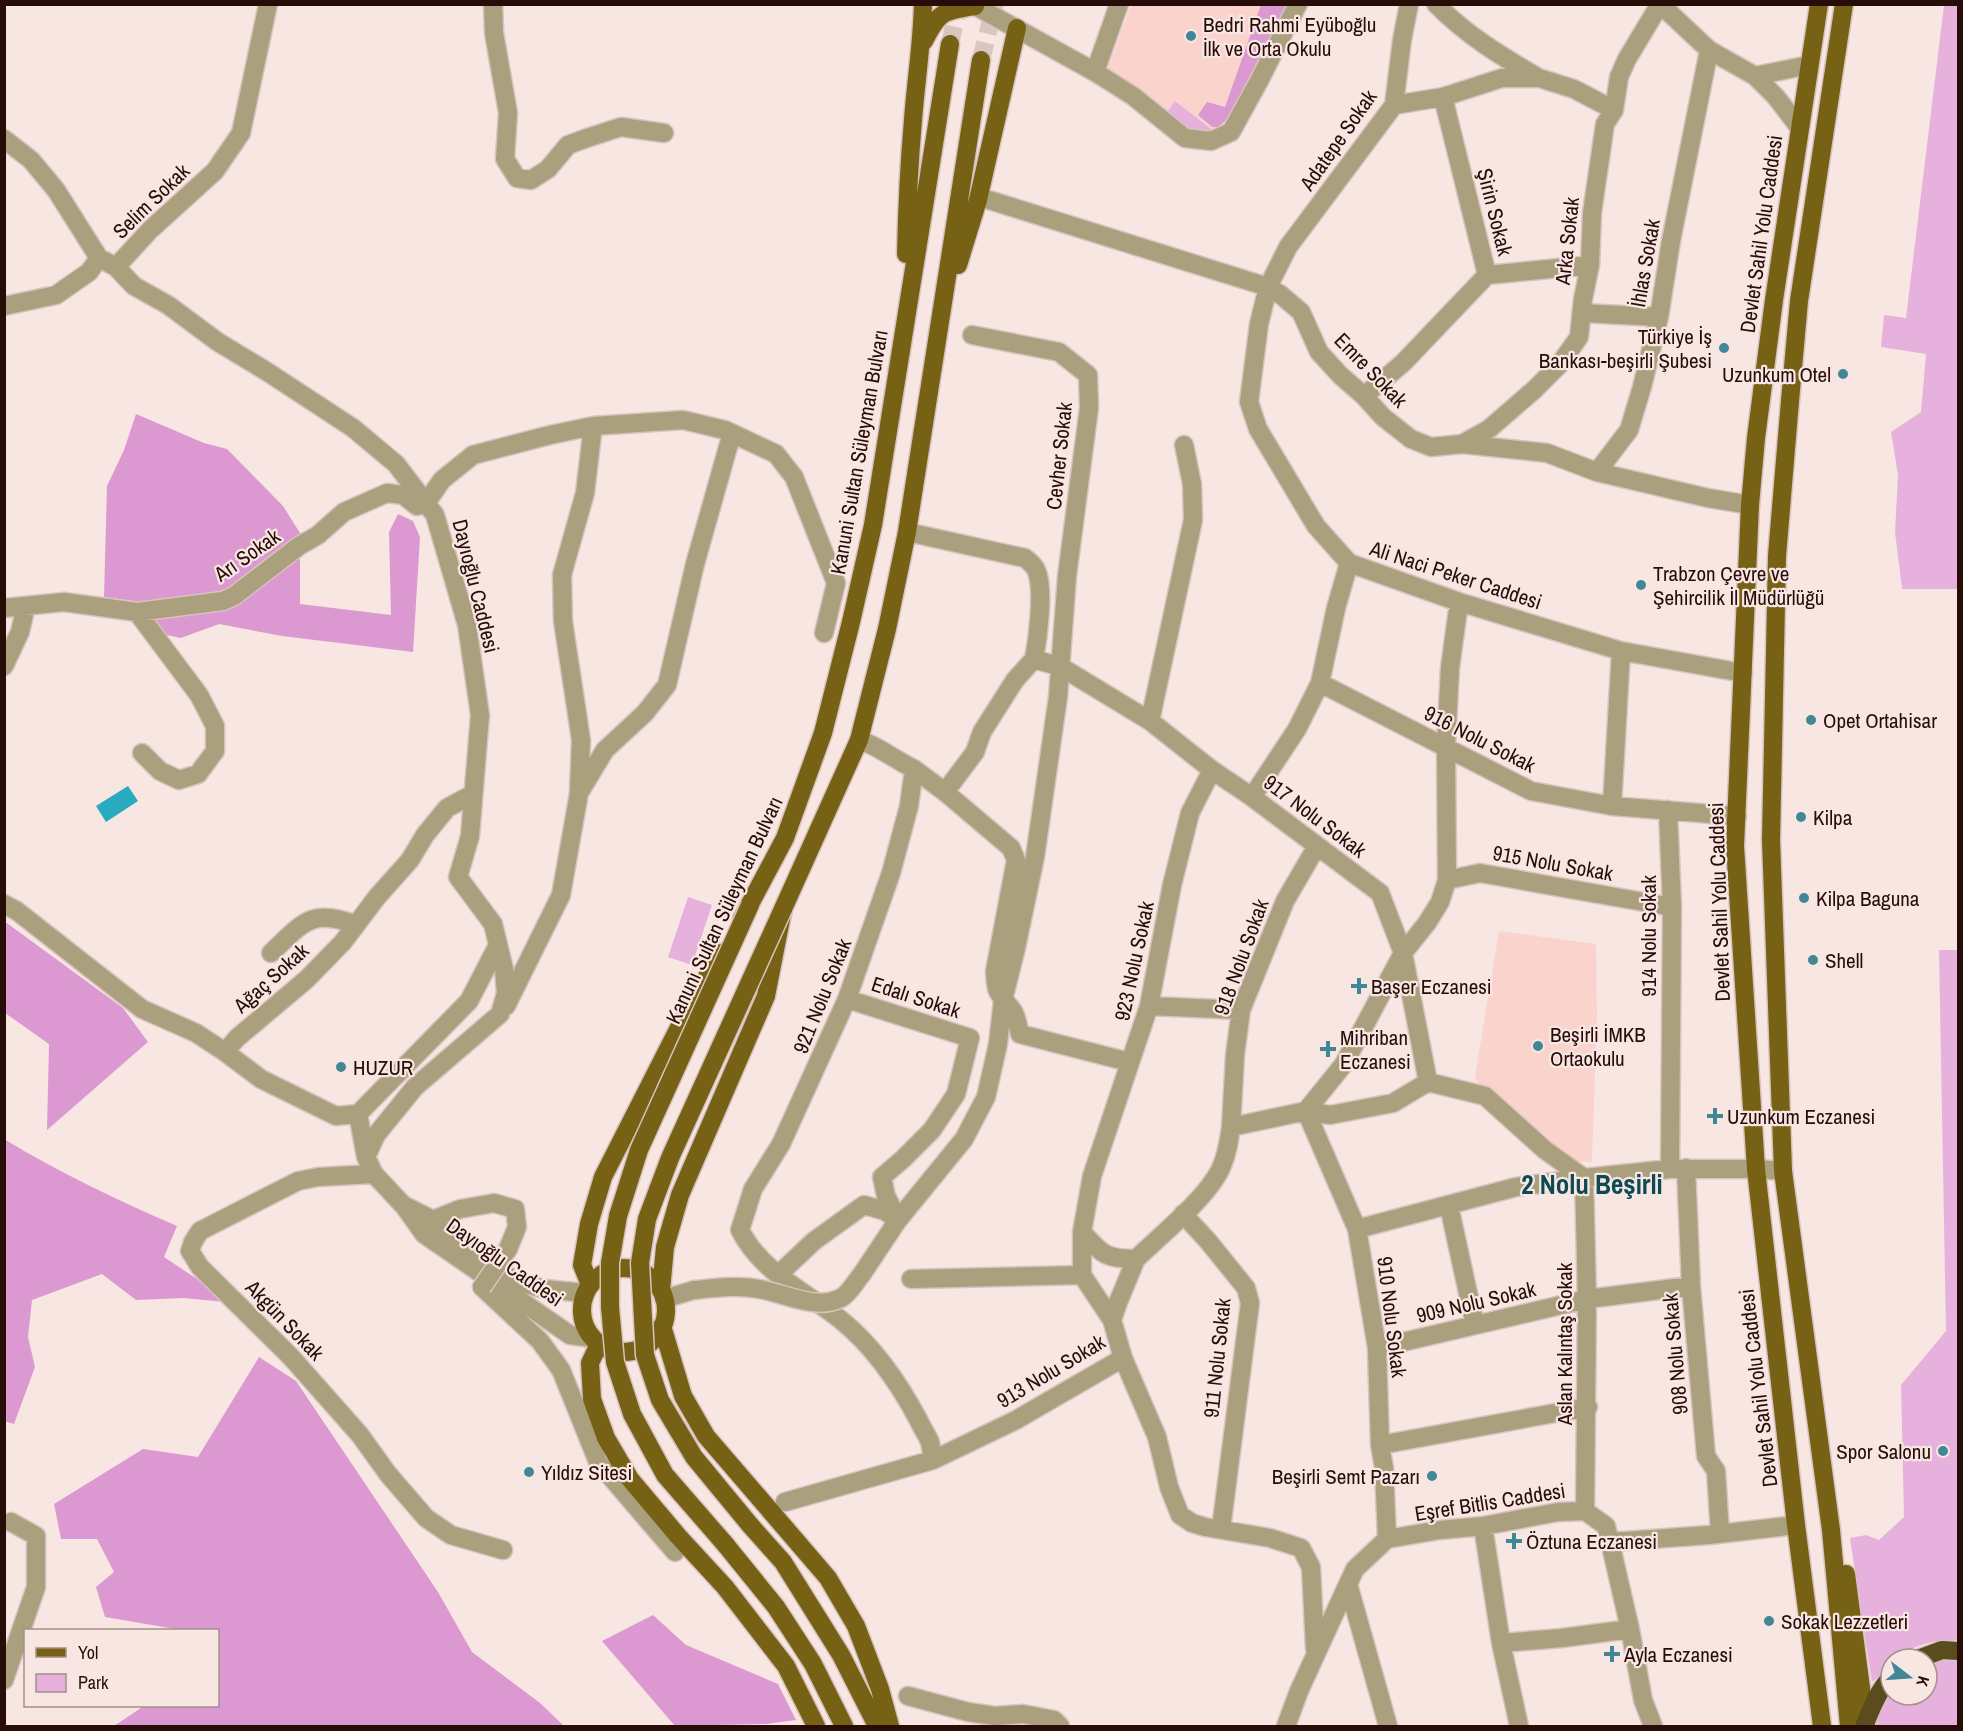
<svg xmlns="http://www.w3.org/2000/svg" width="1963" height="1731" font-family="'Archivo Narrow',sans-serif">
<style>
.built{fill:#fad4cc}
.green{fill:#e7b1de}
.forest{fill:#db98d1}
.water{fill:#28aac0}
.lines{fill:none;stroke-linecap:round;stroke-linejoin:round}
.major-tunnel{stroke:#d9c5c1;stroke-width:18;stroke-dasharray:18 9;stroke-linecap:butt}
.minor-casing{stroke:#d7c3bf;stroke-width:21}
.major-casing{stroke:#d7c3bf;stroke-width:21}
.highway-casing{stroke:#d7c3bf;stroke-width:21}
.minor{stroke:#aba07d;stroke-width:18}
.major{stroke:#766115;stroke-width:18}
.highway{stroke:#5a4c1f;stroke-width:18}
.minor-bridge-casing{stroke:#d7c3bf;stroke-width:21;stroke-linecap:butt}
.major-bridge-casing{stroke:#d7c3bf;stroke-width:21;stroke-linecap:butt}
.minor-bridge{stroke:#aba07d;stroke-width:18}
.major-bridge{stroke:#766115;stroke-width:18}
.poi-dot{fill:#428795;stroke:#f8e6e2;stroke-width:2}
.labels{text-anchor:middle;dominant-baseline:central;stroke-width:4.5;stroke-linejoin:round;paint-order:stroke}
.poi-label{font-size:21px;fill:#280c07;stroke:#f8e6e2;text-anchor:start}
.street-label{font-size:21px;fill:#280c07;stroke:#f8e6e2}
.district-label{font-size:27px;font-weight:bold;fill:#0e4a54;stroke:#f8e6e2}
</style>
<rect width="100%" height="100%" fill="#f8e6e2"/>
<path class="built" d="M1131,5H1278L1221,128L1214,131L1175,101L1165,115L1108,68Z
M1499,931L1596,944L1597,1015L1592,1162L1572,1161L1482,1091L1475,1077Z"/>
<path class="green" d="M1944,5H1958V589H1902L1895,532L1898,475L1891,432L1921,412L1926,354L1881,347L1884,315L1906,318Z
M1175,101L1214,131H1191L1165,115Z
M688,897L712,905L692,965L668,957Z
M1939,950H1958V1640C1937,1639 1913,1644 1897,1659H1891V1665L1872,1682L1850,1538L1866,1535L1879,1540L1904,1517L1901,1385L1946,1331Z
M1940,1660L1958,1661V1726H1876L1881,1703L1891,1688V1695H1927V1664Z"/>
<path class="forest" d="M1261,5H1292L1230,117L1218,127H1212L1198,115L1207,102L1225,107Z
M136,414L204,443L227,449L283,506L300,533V604L391,615L389,532L398,514L413,521L420,537L413,652L282,636L219,624L181,638L157,633L134,601L104,597L107,486L124,450Z
M4,921L123,1008L148,1042L47,1130L49,1044L5,1013Z
M4,1139C60,1173 117,1200 177,1226L164,1257L197,1279L225,1302L184,1298L136,1300L102,1274L32,1300L28,1337L35,1367L14,1424L4,1421Z
M259,1357L296,1381L438,1592L472,1652L540,1703L564,1726H114L144,1706H218V1630H181L105,1617L96,1587L114,1572L97,1539H61L54,1504L143,1449L198,1457Z
M653,1615L686,1645L778,1684L796,1720L766,1724L675,1726L602,1641Z"/>
<path class="water" d="M128,786L138,801L106,822L96,806Z"/>
<g class="lines">
<path class="major-tunnel" d="M950,44L959,4
M981,60L995,4"/>
<g class="minor-casing">
<path id="minor" d="M493,4L494,33L508,113L505,159L517,178L531,180L548,169L568,145L587,138L621,127L664,133
M972,4L1095,72L1133,96L1185,138L1211,141L1231,132L1259,81L1298,4
M1409,4L1402,40L1394,105L1288,247L1268,287L1259,324L1249,402L1258,429L1316,526L1349,563L1459,602L1621,651L1743,673
M1436,4C1466,35 1501,56 1537,77
M1660,4L1709,50L1755,76L1776,97L1799,127
M1095,72L1119,4
M1755,76L1809,65
M1394,105L1443,97L1502,78H1539L1574,89L1614,110
M4,139L31,160L56,190L99,258L116,267L150,230L215,171L241,133L268,4
M989,200L1268,287L1281,295L1301,312L1319,352L1340,375L1364,396L1383,417L1411,439L1431,447L1462,444L1547,453L1597,472L1708,498L1750,505
M116,267L134,286L168,305L218,342L266,371L353,428L396,464L435,515L467,625L480,715L470,836L458,877L493,924L504,969L506,993L500,1014L415,1087L376,1135L366,1157L374,1174L404,1206L424,1234L570,1335L592,1338
M1487,275L1590,265
M4,306L56,295L89,272L99,258
M1582,313L1659,317
M1364,396L1403,363L1487,275L1443,97
M1462,444L1489,429L1534,390L1559,365L1579,337L1583,299L1590,265L1592,213L1605,124L1614,110L1619,77L1627,59L1660,4
M1597,472L1629,430L1642,387L1659,317L1671,241L1709,50
M907,532L1025,558C1030,562 1035,566 1037,572C1044,592 1038,638 1034,659L1061,667L1150,721L1212,770L1252,797L1380,893L1403,953L1428,1082
M4,608L64,602L137,612L223,601L234,596L299,546L318,535L344,512L387,493L403,495L417,506L426,503L442,480L473,455L550,435L593,426L683,420L725,430L776,454L794,477L836,583L824,633
M137,612L199,695L215,726V751L198,774L179,780L160,771L142,753
M4,666L20,632L26,606
M1320,683L1531,791L1612,806L1737,816
M1150,721L1193,520L1192,484L1184,445
M859,740C877,745 895,760 914,769L909,806L891,873L847,999L781,1144L753,1189L740,1230C761,1272 806,1292 841,1320C873,1346 900,1385 919,1421C922,1428 927,1435 930,1442C931,1447 932,1454 933,1460
M914,769L945,792L1011,848L1016,860L995,971C996,997 999,992 1013,1011C1017,1017 1018,1027 1020,1034L1129,1062
M579,791L581,740L563,621L562,575L585,493L593,426
M945,792L975,752L982,732L1015,680L1034,659
M1252,797L1297,729L1320,683L1336,608L1349,563
M1612,806L1621,651
M1668,810L1672,907L1670,1169
M1447,880L1446,746L1450,668L1459,602
M4,904L17,911L142,1009L196,1033L225,1052
M271,953C302,924 311,907 356,925
M847,999L970,1038L956,1094L932,1130L903,1159L882,1177L886,1196L898,1220
M506,1006L561,895L579,793L605,750L645,713L667,685L695,564L732,433
M1149,1006L1241,1010
M358,1114L469,1001L498,945
M1231,1127L1235,1055L1241,1010L1285,901L1317,846
M366,1157L358,1114L336,1116L261,1079L225,1052L237,1038L307,979L343,942L377,897L410,860L425,835L447,808L473,794
M1686,1168L1691,1286L1706,1456L1716,1471L1720,1533
M374,1174L318,1177L298,1181L200,1231L193,1242L190,1251L200,1267L291,1357L360,1435L388,1474L426,1518L451,1535L503,1550
M405,1206L433,1220L479,1259L516,1281L544,1289L585,1293
M1449,1206L1475,1325
M1183,1214L1208,1241L1246,1288L1250,1303L1221,1529
M433,1220L460,1209L494,1203L515,1209L517,1227L508,1249
M1357,1229L1516,1187L1584,1178L1670,1169H1756L1783,1171
M1082,1232C1102,1254 1105,1259 1136,1259
M862,1274L898,1220L964,1139L986,1097L998,1044L1003,1000L1016,948L1035,857L1058,697L1067,576L1089,408L1088,375L1059,352L972,335
M778,1275L814,1241L864,1205L885,1211L898,1220
M911,1279L1082,1275
M482,1287L540,1341L561,1370L598,1462L675,1552
M664,1299L694,1290
M1112,1320L1082,1275V1232L1092,1176L1149,1006L1172,885L1190,813L1212,770
M1377,1348L1587,1299L1691,1286
M1123,1358L1157,1437L1169,1487L1180,1515L1192,1523L1205,1527L1270,1538L1301,1548L1311,1567L1315,1649
M1380,1445L1588,1407
M785,1502L933,1460L1016,1420L1123,1358L1112,1320L1119,1300L1136,1259C1161,1235 1207,1198 1221,1168C1227,1155 1229,1141 1231,1127L1306,1111L1330,1115L1393,1103L1428,1082L1485,1096L1545,1150L1584,1178L1587,1299L1585,1511
M1483,1526L1501,1643L1519,1726
M1387,1539L1384,1468L1380,1445L1377,1348L1357,1229L1306,1111L1344,1064L1403,953L1427,923L1440,902L1447,880L1480,873L1672,907
M1610,1542L1630,1629L1643,1700L1653,1726
M1348,1584L1388,1726
M1501,1643L1562,1638L1630,1629
M4,1680L36,1587V1536L11,1522
M908,1696L968,1712L995,1716L1023,1714L1054,1720L1060,1726
M1286,1726L1299,1691L1348,1584L1355,1569L1387,1539L1440,1530L1483,1526L1558,1512L1585,1511L1606,1526L1610,1542L1709,1535L1796,1525"/>
</g>
<g class="major-casing">
<path id="major" d="M1819,4L1774,300L1756,438L1750,505L1735,846L1756,1169L1796,1525L1822,1726
M1844,4L1799,301L1790,401L1777,556L1771,840L1783,1171L1831,1530L1849,1726
M924,41C939,11 943,11 975,6
M906,254C907,209 909,165 913,120C916,81 922,43 923,4
M958,265L978,200L1017,28
M742,919L785,838L823,733L851,622L873,525L950,44
M582 1310a42 42 0 1 1 84 0a42 42 0 1 1-84 0Z
M590,1285L582,1265L589,1224L603,1177L691,1004L721,953
M661,1290L665,1247L680,1195L766,996L783,909L859,740L887,629L907,532L981,60
M662,1326L683,1396L706,1436L828,1578L856,1626L880,1689L890,1726
M599,1344L590,1363L592,1399L606,1438L630,1479L678,1536L725,1587L786,1666L816,1726
M750,1525L783,1562L841,1655L877,1726
M725,1544L776,1607L813,1664L844,1726
M1846,1574L1866,1726"/>
</g>
<g class="highway-casing">
<path id="highway" d="M1918,1659L1942,1650L1958,1651
M1865,1724C1872,1707 1878,1691 1891,1677"/>
</g>
<use href="#minor" class="minor"/>
<use href="#major" class="major"/>
<use href="#highway" class="highway"/>
<g class="minor-bridge-casing">
<path id="minor-bridge" d="M482,1287L508,1249
M694,1290C715,1288 738,1285 759,1289C784,1293 815,1311 841,1298C849,1294 856,1281 862,1274"/>
</g>
<g class="major-bridge-casing">
<path id="major-bridge" d="M750,1525L694,1457L660,1400L645,1355L640,1263L647,1219L670,1158L783,909
M725,1544L665,1475L632,1414L615,1362L610,1307V1263L618,1216L639,1150L750,905"/>
</g>
<use href="#minor-bridge" class="minor-bridge"/>
<use href="#major-bridge" class="major-bridge"/>
</g>
<g class="poi-dot">
<circle cx="1191" cy="36" r="6"/>
<circle cx="1724" cy="348" r="6"/>
<circle cx="1843" cy="374" r="6"/>
<circle cx="1641" cy="585" r="6"/>
<circle cx="1811" cy="720" r="6"/>
<circle cx="1801" cy="817" r="6"/>
<circle cx="1804" cy="898" r="6"/>
<circle cx="1813" cy="960" r="6"/>
<path d="M1356 977h6v6h6v6h-6v6h-6v-6h-6v-6h6z"/>
<circle cx="1538" cy="1046" r="6"/>
<path d="M1325 1040h6v6h6v6h-6v6h-6v-6h-6v-6h6z"/>
<circle cx="341" cy="1067" r="6"/>
<path d="M1712 1107h6v6h6v6h-6v6h-6v-6h-6v-6h6z"/>
<circle cx="1943" cy="1451" r="6"/>
<circle cx="529" cy="1472" r="6"/>
<circle cx="1432" cy="1476" r="6"/>
<path d="M1511 1532h6v6h6v6h-6v6h-6v-6h-6v-6h6z"/>
<circle cx="1769" cy="1621" r="6"/>
<path d="M1609 1645h6v6h6v6h-6v6h-6v-6h-6v-6h6z"/>
</g>
<g class="labels">
<g class="poi-label">
<text x="1203" y="24">Bedri Rahmi Eyüboğlu<tspan x="1203" dy="24">İlk ve Orta Okulu</tspan></text>
<text x="1712" y="336" text-anchor="end">Türkiye İş<tspan x="1712" dy="24">Bankası-beşirli Şubesi</tspan></text>
<text x="1831" y="374" text-anchor="end">Uzunkum Otel</text>
<text x="1653" y="573">Trabzon Çevre ve<tspan x="1653" dy="24">Şehircilik İl Müdürlüğü</tspan></text>
<text x="1823" y="720">Opet Ortahisar</text>
<text x="1813" y="817">Kilpa</text>
<text x="1816" y="898">Kilpa Baguna</text>
<text x="1825" y="960">Shell</text>
<text x="1371" y="986">Başer Eczanesi</text>
<text x="1550" y="1034">Beşirli İMKB<tspan x="1550" dy="24">Ortaokulu</tspan></text>
<text x="1340" y="1037">Mihriban<tspan x="1340" dy="24">Eczanesi</tspan></text>
<text x="353" y="1067">HUZUR</text>
<text x="1727" y="1116">Uzunkum Eczanesi</text>
<text x="1931" y="1451" text-anchor="end">Spor Salonu</text>
<text x="541" y="1472">Yıldız Sitesi</text>
<text x="1420" y="1476" text-anchor="end">Beşirli Semt Pazarı</text>
<text x="1526" y="1541">Öztuna Eczanesi</text>
<text x="1781" y="1621">Sokak Lezzetleri</text>
<text x="1624" y="1654">Ayla Eczanesi</text>
</g>
<g class="street-label">
<text transform="translate(1338 140) rotate(-55)">Adatepe Sokak</text>
<text transform="translate(151 201) rotate(-44)">Selim Sokak</text>
<text transform="translate(1495 212) rotate(76)">Şirin Sokak</text>
<text transform="translate(1761 234) rotate(-82)">Devlet Sahil Yolu Caddesi</text>
<text transform="translate(1567 241) rotate(-84)">Arka Sokak</text>
<text transform="translate(1645 263) rotate(-80)">İhlas Sokak</text>
<text transform="translate(1371 370) rotate(46)">Emre Sokak</text>
<text transform="translate(859 452) rotate(-80)">Kanuni Sultan Süleyman Bulvarı</text>
<text transform="translate(1059 456) rotate(-84)">Cevher Sokak</text>
<text transform="translate(247 555) rotate(-35)">Arı Sokak</text>
<text transform="translate(1456 575) rotate(18)">Ali Naci Peker Caddesi</text>
<text transform="translate(476 586) rotate(76)">Dayıoğlu Caddesi</text>
<text transform="translate(1480 739) rotate(27)">916 Nolu Sokak</text>
<text transform="translate(1315 816) rotate(37)">917 Nolu Sokak</text>
<text transform="translate(1553 863) rotate(10)">915 Nolu Sokak</text>
<text transform="translate(1719 902) rotate(-92)">Devlet Sahil Yolu Caddesi</text>
<text transform="translate(724 910) rotate(-65)">Kanuni Sultan Süleyman Bulvarı</text>
<text transform="translate(1648 936) rotate(-90)">914 Nolu Sokak</text>
<text transform="translate(1241 957) rotate(-70)">918 Nolu Sokak</text>
<text transform="translate(1134 961) rotate(-78)">923 Nolu Sokak</text>
<text transform="translate(271 978) rotate(-42)">Ağaç Sokak</text>
<text transform="translate(822 996) rotate(-68)">921 Nolu Sokak</text>
<text transform="translate(916 997) rotate(18)">Edalı Sokak</text>
<text transform="translate(505 1262) rotate(35)">Dayıoğlu Caddesi</text>
<text transform="translate(1476 1302) rotate(-13)">909 Nolu Sokak</text>
<text transform="translate(1392 1317) rotate(83)">910 Nolu Sokak</text>
<text transform="translate(285 1320) rotate(46)">Akgün Sokak</text>
<text transform="translate(1564 1344) rotate(-90)">Aslan Kalıntaş Sokak</text>
<text transform="translate(1675 1354) rotate(-95)">908 Nolu Sokak</text>
<text transform="translate(1217 1358) rotate(-84)">911 Nolu Sokak</text>
<text transform="translate(1051 1371) rotate(-31)">913 Nolu Sokak</text>
<text transform="translate(1758 1388) rotate(-97)">Devlet Sahil Yolu Caddesi</text>
<text transform="translate(1490 1502) rotate(-9)">Eşref Bitlis Caddesi</text>
</g>
<g class="district-label">
<text x="1592" y="1184">2 Nolu Beşirli</text>
</g>
</g>
<rect width="1963" height="1731" fill="none" stroke="#280c07" stroke-width="12"/>
<rect x="24" y="1629" width="195" height="78" fill="#f8e6e2" stroke="#a58f8a" stroke-width="1.5"/>
<rect x="36" y="1648" width="30" height="9" fill="#766115" stroke="#a58f8a" stroke-width="1.5"/>
<text x="78" y="1659" font-size="18" fill="#280c07">Yol</text>
<rect x="36" y="1674" width="30" height="18" fill="#e7b1de" stroke="#a58f8a" stroke-width="1.5"/>
<text x="78" y="1689" font-size="18" fill="#280c07">Park</text>
<g transform="translate(1909 1677) rotate(107)"><circle r="28" fill="#f8e6e2" stroke="#a58f8a" stroke-width="1.5"/>
<path d="M0-4.5L10 22L0 15L-10 22Z" fill="#428795"/>
<text y="-9" font-size="16" font-weight="bold" text-anchor="middle" fill="#280c07">K</text>
</g>
</svg>
